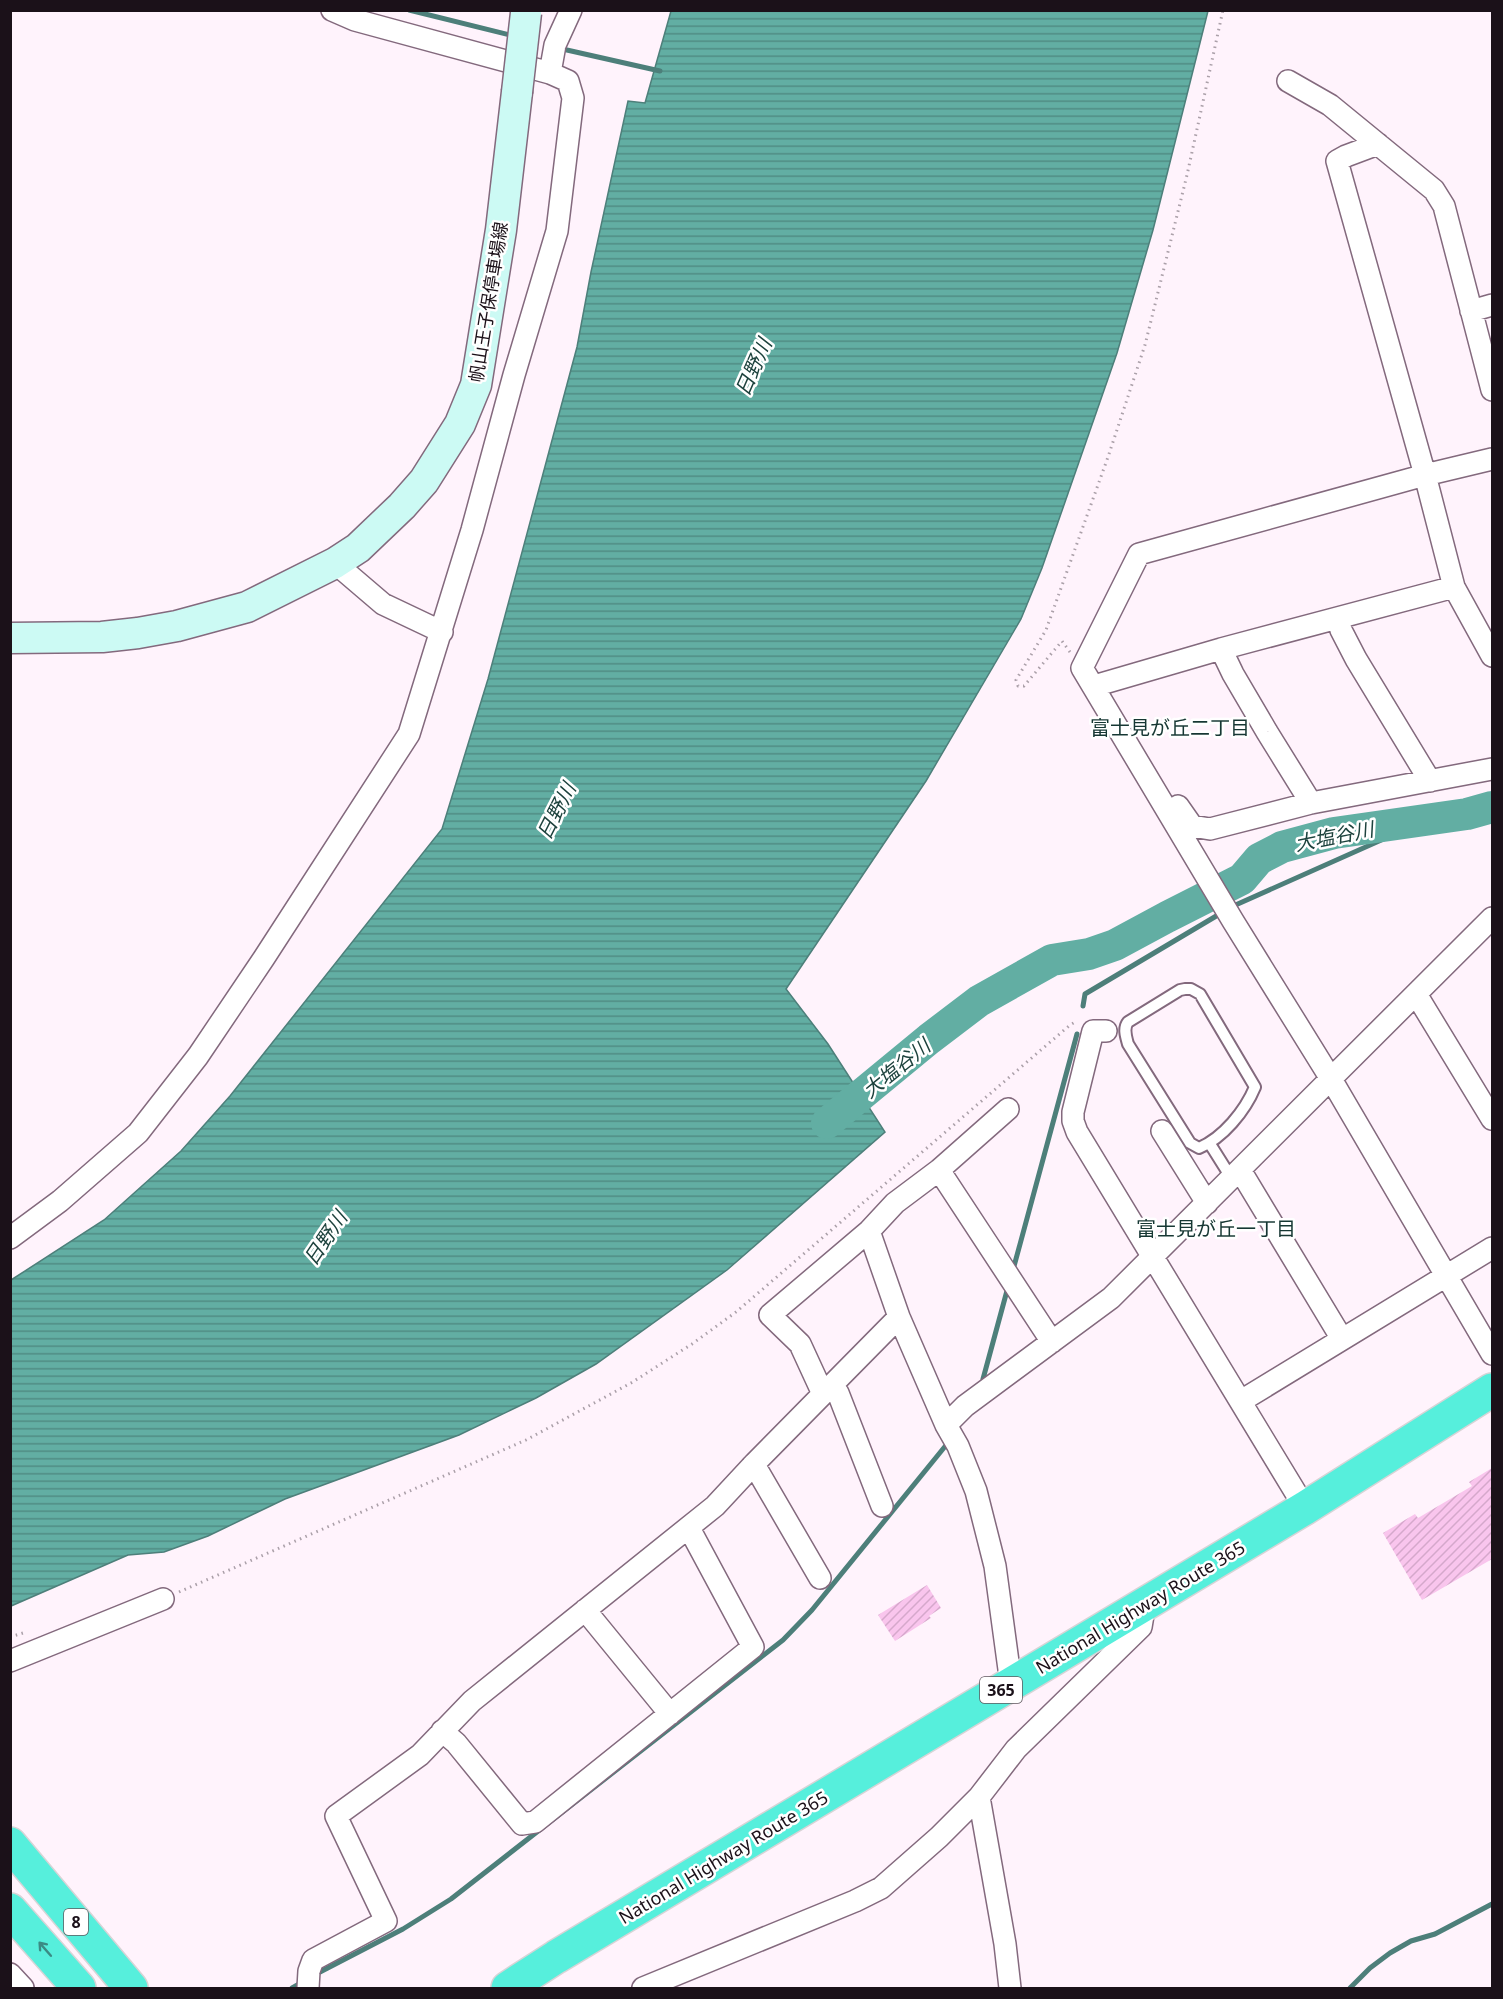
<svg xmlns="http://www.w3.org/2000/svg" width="1503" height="1999" font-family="'Noto Sans','Noto Sans JP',sans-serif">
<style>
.water{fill:url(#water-rules);stroke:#4d7f7a;stroke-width:1.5}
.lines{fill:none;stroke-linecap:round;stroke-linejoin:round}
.stream{stroke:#4d7f7a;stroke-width:5}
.river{stroke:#62aea3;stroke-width:32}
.building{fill:url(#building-hatch)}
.lane-casing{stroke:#83697d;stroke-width:14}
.street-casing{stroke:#83697d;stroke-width:24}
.secondary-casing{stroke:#83697d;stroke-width:33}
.highway-casing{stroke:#d6d4d6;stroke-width:36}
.path{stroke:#aba0a9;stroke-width:3;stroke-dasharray:1.5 4.5;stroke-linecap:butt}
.lane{stroke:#fff;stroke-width:10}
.street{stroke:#fff;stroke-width:21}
.secondary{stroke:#ccfaf4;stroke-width:30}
.highway{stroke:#56efdc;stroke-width:33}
.secondary-bridge-casing{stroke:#83697d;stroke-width:33;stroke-linecap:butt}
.secondary-bridge{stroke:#ccfaf4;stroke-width:30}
.oneway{stroke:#3b8b84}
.labels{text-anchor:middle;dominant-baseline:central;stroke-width:5;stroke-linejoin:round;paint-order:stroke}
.shield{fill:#fff;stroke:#5f585e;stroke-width:1.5}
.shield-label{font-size:16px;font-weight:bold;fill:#1b1119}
.street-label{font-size:18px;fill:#1b1119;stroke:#fff}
.water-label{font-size:20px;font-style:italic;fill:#1d423d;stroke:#fff}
.neighbourhood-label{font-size:20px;fill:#163733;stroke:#fff}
</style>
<defs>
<pattern id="water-rules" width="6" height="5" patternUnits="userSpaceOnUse" patternTransform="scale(1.5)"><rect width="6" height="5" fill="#62aea3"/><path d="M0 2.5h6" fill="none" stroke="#508c84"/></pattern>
<pattern id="building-hatch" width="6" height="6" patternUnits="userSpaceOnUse" patternTransform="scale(1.5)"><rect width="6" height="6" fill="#f9c5ed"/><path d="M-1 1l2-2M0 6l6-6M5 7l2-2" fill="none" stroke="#d5a8cb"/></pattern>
</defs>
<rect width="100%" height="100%" fill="#fff3fc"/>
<path class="water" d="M671,11H1208L1153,230L1117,353L1042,568L1021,619L926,781L786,989L828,1044L885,1132L727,1270L596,1364L536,1398L459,1435L285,1499L208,1536L164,1552L128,1555L11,1606V1280L104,1220L181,1151L230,1096L442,829L488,679L577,347L591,272L628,101L645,103Z"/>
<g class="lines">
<path class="stream" d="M409,10L514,36
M558,48L660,71
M1231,907L1424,821
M1083,1006L1085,994L1223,912
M1013,1270L1077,1034
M983,1379L1008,1287
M320,1972L403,1929L451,1899L783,1640L812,1610L947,1444
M292,1988L301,1983
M1350,1988L1370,1968L1390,1953L1411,1941L1435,1934L1492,1904"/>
<path class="river" d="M827,1123L929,1039L979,1001L1052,960L1089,954L1115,945L1167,917L1242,879L1259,859L1282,847L1334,833L1467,814L1492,807"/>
</g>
<path class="building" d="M1492,1468V1559L1422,1600L1383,1533L1415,1514L1418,1518L1472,1486L1469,1482Z
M927,1585L941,1608L929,1616L931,1618L895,1641L878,1615Z"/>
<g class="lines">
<g class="lane-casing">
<path id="lane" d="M1185,989H1191L1200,994L1255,1087C1245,1111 1223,1138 1199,1148L1190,1143L1128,1044C1126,1037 1123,1028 1128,1022L1180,990Z
M1210,1144L1232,1179"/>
</g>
<g class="street-casing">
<path id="street" d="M550,73L555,45L571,10
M1288,81L1330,105L1434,190L1444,206L1492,390
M1378,144L1346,156L1337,161L1425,475L1454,587L1492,656
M1471,311L1492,305
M1492,459L1425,475L1139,554L1082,668L1233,921L1331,1079L1492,1354
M335,563L383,604L442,632
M1338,618L1341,630L1356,659L1430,781
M1221,649L1233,674L1267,732L1311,803
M1094,686L1221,649L1454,587
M1178,806L1192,826L1210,829L1311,803L1492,769
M1416,994L1492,1119
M1106,1031H1093L1073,1112V1121L1077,1132L1305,1508
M1162,1131L1207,1203
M939,1170L1052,1342
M1240,1170L1342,1339
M869,1231L899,1317L946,1425L958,1446L976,1491L995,1566L1011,1684
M10,1238L60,1201L138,1133L198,1056L264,958L409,734L472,530L514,375L557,231L573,98L568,81L550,73L355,20L332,10
M831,1386L838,1393L882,1506
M823,1394L800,1344L770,1315L869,1231L895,1203L939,1170L1008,1109
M1241,1401L1492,1248
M946,1425L965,1406L1111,1298L1492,918
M752,1466L759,1473L820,1578
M585,1610L670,1714
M10,1661L163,1599
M442,1731L456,1743L522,1824L535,1822L753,1647L689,1528
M979,1797L1005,1944L1010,1988
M10,1974L23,1988
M308,1988L309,1971L313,1960L386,1921L336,1816L420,1755L472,1701L715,1506L755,1463L899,1317
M643,1988L855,1901L881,1888L939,1837L979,1797L1016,1749L1141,1627L1145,1603"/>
</g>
<g class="secondary-casing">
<path id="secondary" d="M10,638L102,637L138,633L177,626L247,607L335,563L358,548L402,506L424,481L460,424L476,385L501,230L517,92"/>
</g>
<g class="highway-casing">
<path id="highway" d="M10,1844L131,1988
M10,1910L79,1988
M508,1988L556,1957L1305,1508L1492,1390"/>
</g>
<path class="path" d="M1070,652L1062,641L1024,686H1018L1016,680L1046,630L1108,457L1145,345L1187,175L1223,10
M179,1592L526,1440L631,1383L692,1344L736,1312L1070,1025L1077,1021
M10,1637L23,1633"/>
<use href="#lane" class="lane"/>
<use href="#street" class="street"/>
<use href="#secondary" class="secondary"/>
<use href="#highway" class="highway"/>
<g class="secondary-bridge-casing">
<path id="secondary-bridge" d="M517,92L526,13"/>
</g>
<use href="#secondary-bridge" class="secondary-bridge"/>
</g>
<defs><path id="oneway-shaft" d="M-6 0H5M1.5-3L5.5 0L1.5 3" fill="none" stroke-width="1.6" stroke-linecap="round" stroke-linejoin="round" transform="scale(1.5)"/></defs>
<use class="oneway" href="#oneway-shaft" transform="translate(45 1949) rotate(-131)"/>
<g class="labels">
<g class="shield">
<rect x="980" y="1677" width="42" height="26" rx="4.5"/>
<rect x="64" y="1909" width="24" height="26" rx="4.5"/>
</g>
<g class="shield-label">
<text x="1001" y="1690">365</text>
<text x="76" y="1922">8</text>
</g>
<g class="street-label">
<text transform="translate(488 302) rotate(-81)">帆山王子保停車場線</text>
<text transform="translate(1140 1607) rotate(-31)">National Highway Route 365</text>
<text transform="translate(723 1857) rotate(-31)">National Highway Route 365</text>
</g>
<g class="water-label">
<text transform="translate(753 367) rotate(-66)">日野川</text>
<text transform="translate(556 811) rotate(-63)">日野川</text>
<text transform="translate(1334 836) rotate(-11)">大塩谷川</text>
<text transform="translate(896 1068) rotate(-39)">大塩谷川</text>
<text transform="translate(325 1238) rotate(-56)">日野川</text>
</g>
<g class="neighbourhood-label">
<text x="1170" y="727">富士見が丘二丁目</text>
<text x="1216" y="1228">富士見が丘一丁目</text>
</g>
</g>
<rect width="1503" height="1999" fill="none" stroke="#1b1119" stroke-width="24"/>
</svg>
